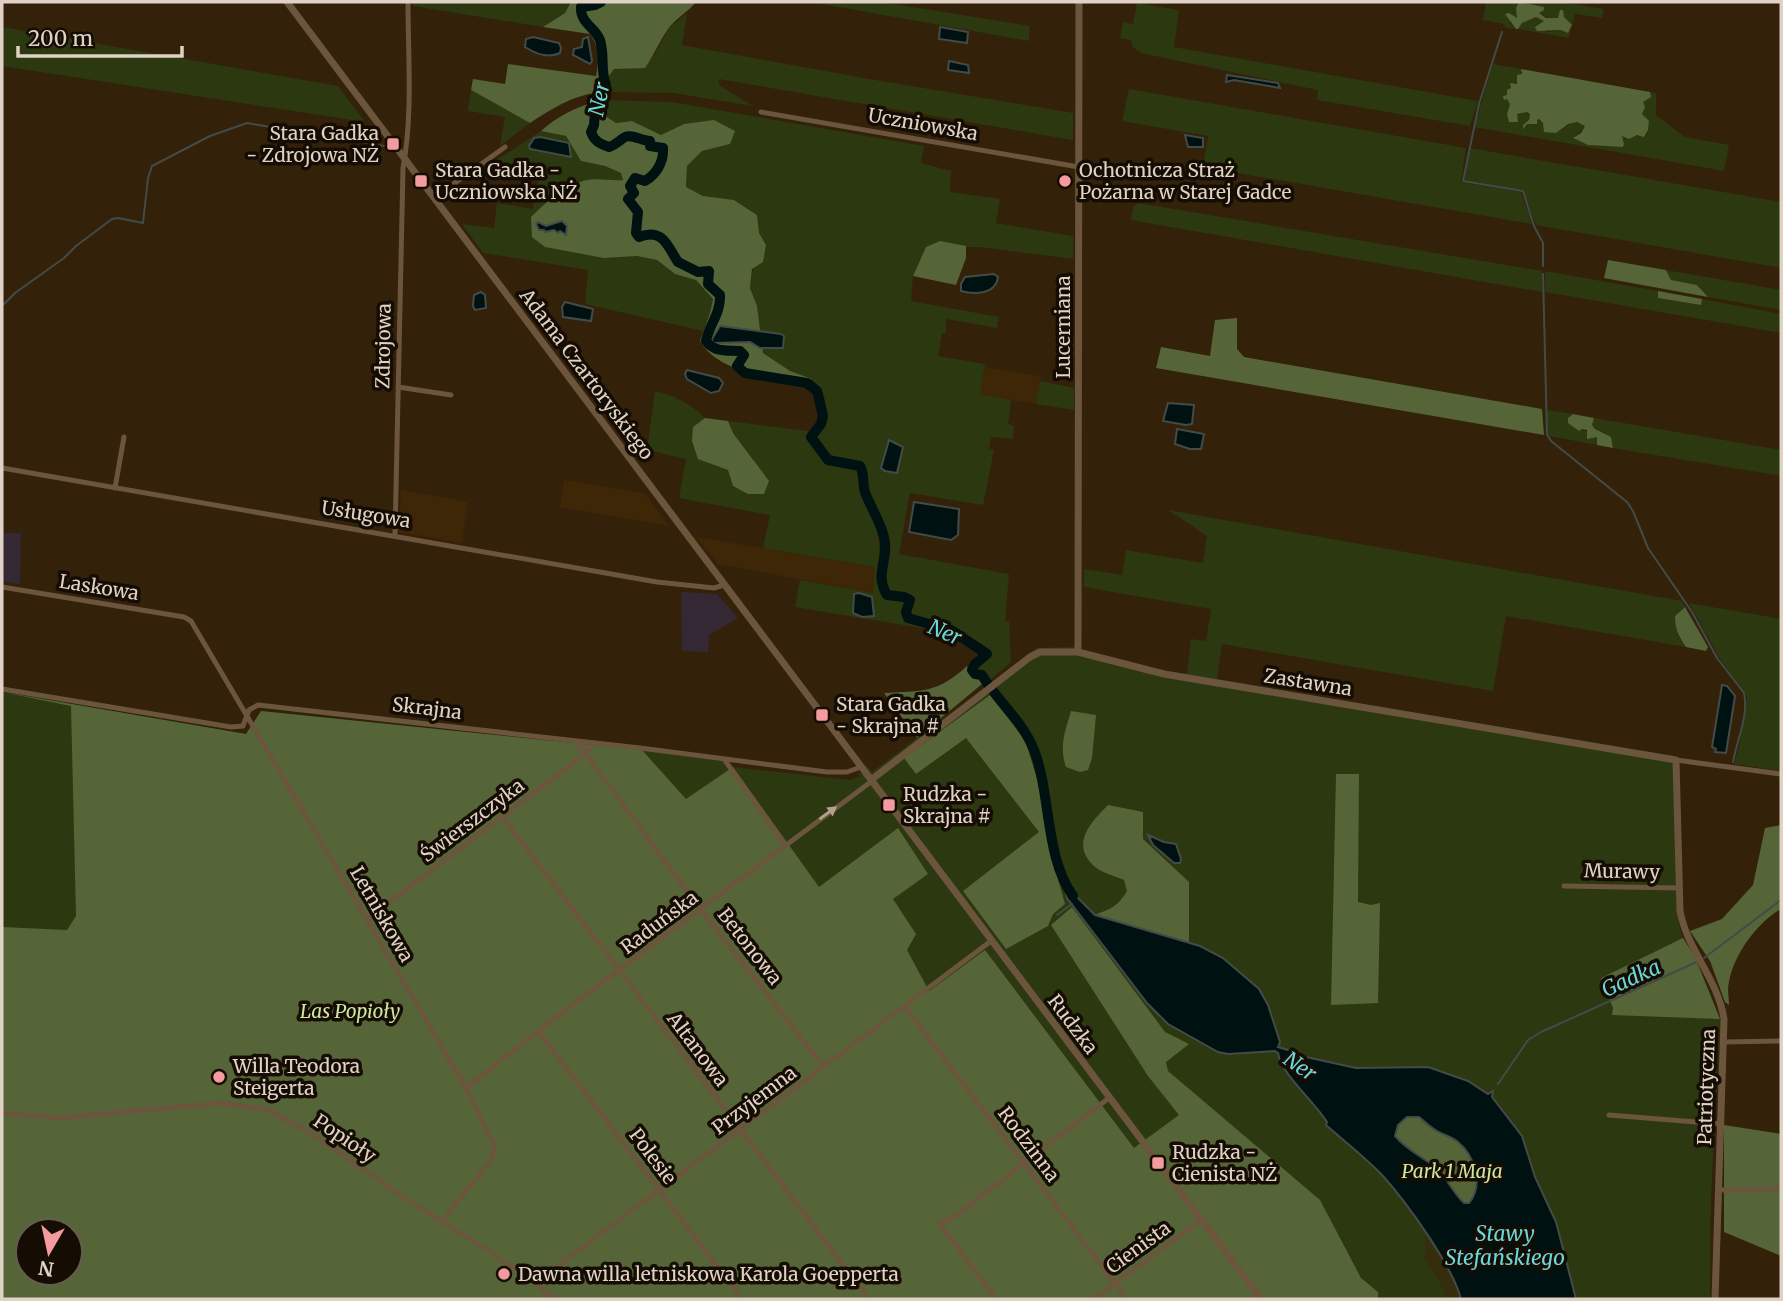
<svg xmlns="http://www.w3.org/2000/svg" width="1783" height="1301" font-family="Merriweather,serif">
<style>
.commercial{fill:#352835}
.built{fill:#3e2707}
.green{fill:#2c3810;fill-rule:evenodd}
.forest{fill:#566538;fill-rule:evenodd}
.sand{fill:#352d0c}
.water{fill:#001112;stroke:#434b48;stroke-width:2;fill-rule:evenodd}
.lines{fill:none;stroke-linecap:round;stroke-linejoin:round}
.stream{stroke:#434b48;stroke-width:2}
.river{stroke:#001112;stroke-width:10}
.minor{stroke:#6b553d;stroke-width:5}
.tertiary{stroke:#6b553d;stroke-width:7}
.oneway{fill:#b1a18f}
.poi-dot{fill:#f49b9f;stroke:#150d04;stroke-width:2.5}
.labels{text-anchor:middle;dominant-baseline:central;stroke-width:7;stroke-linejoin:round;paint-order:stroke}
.street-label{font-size:19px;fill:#e0d3c5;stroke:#150d04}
.poi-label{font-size:19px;fill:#e0d3c5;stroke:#150d04;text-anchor:start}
.park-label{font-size:19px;font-style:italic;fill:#cee89e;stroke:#150d04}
.water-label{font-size:21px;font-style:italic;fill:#6bd7da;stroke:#150d04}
</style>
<rect width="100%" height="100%" fill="#342109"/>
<path class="commercial" d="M2,533H21L20,584L2,581Z
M681,592L717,594L738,618L709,635L708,652L682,651Z"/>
<path class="built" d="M985,367L1041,376L1036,404L979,394Z
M564,480L645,493L669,526L560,507Z
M401,490L468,502L462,543L399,532Z
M696,537L875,567L873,593L718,564Z"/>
<path class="green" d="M413,2H571L565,13L543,27L413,6Z
M811,2H881L1030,26L1029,41Z
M1486,2H1561L1604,9L1602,18L1575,14L1572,25C1560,17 1550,21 1538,12L1519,16L1517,19L1512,16L1510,23L1516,29L1504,27L1505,24L1483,20Z
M1137,3L1179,10L1174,47L1478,101L1470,126L1317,100L1318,90L1141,53L1132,46L1131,40L1120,38L1123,22L1133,24Z
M687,13L682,45L869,79L1073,113V140L719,79V85L753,106L673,93L606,92L610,84L609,76L614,69L645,67L655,54L669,28Z
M1536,17L1544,21L1547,32L1561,30L1568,33L1571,29L1569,38L1518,29L1521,23Z
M2,27L338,86L365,122L2,66Z
M1493,64L1521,69C1523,78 1516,83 1511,88L1508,99L1517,114L1526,112L1530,114L1529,121L1523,125L1525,127L1527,124L1539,119L1550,132L1556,133L1568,124L1577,122L1585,126L1574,138C1589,149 1606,145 1623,147L1624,144L1621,136L1647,135L1649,123L1642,114L1643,102L1650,97V92L1656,93V115L1685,137L1729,145L1724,171L1474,127Z
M1129,89L1466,148L1461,182L1521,192L1532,224L1203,167L1208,136L1122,121Z
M471,90L530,123L500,146L505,117L468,111Z
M605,100L672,102L924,146L921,163L951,171L950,192L1000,199L996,223L1073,236V259L980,247H926L913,276L911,301L999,317L997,328L946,319V333H942L938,356L985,364L980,394L1011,400L1008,424L1014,426L1013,439L991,437L989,449L994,450L983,505L910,493L899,554L1009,574L1005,622L1009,621L1011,662L990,680L985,672L978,671L977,668L990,657V651C974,642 962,630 945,624C934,620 922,620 911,615L910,610L913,599L905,594L891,592C880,575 890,563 888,543C886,523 875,509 868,491C865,483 866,473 863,464L831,456L816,437C827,421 832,395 813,381C807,376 799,375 792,372C782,367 773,360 763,354L757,306L750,288L759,233L757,215L734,200L703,196L686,187L687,166L702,151L730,144L684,124L661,135L632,121L616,123L607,117Z
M541,131L566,136L581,161L605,166L621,173L623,181H613L604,258L637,256L657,260L675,274L696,280L713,299L710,313L703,331L585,304L588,270L483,253L462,224L494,228L497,203L533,209L540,173L489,165Z
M1470,148L1781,202V268L1536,225L1523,190L1464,180Z
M1138,203L1542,271V292L1131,220L1133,207Z
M1666,270L1781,290V310L1708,297L1697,285L1671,280Z
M1545,271L1658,291V298L1700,305L1702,299L1781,314V333L1545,292Z
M1040,381L1074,388V410L1036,404Z
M655,391C675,396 690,403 705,418L693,427L715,465L729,470L754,460L733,433L728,421L808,431V440L826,464L857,470L860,478L859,490L878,530L880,559L876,579L883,598L904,602L902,614L905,622L928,629L795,607L800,580L873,593L875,567L763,548L770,515L679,498L686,459L647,450Z
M1546,410L1573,414L1568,418L1569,423L1579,430L1582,429L1597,437V445L1549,436Z
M1594,418L1781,450V476L1613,448L1611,437L1595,429L1592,425Z
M1168,510L1682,601L1685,607L1675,616L1679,637L1686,647L1506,616L1493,691L1222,644L1217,679L1673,756L1678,922L1683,938L1695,957L1720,1019L1711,1197L1710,1299H2V692L246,734L261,711L642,750L721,761L733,767L850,780L860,776L857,772L864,775L870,773L863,760L872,772L1037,648L1073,647L1129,665L1187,674L1191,639L1206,641L1211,609L1084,587V569L1122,575L1126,550L1203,563L1207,536ZM28,1231H70V1273H28Z
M1689,603L1781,619V771L1734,764L1740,743L1747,696L1720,659Z"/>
<path class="forest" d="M571,2H696C688,12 675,19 668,29C659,42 654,55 645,68L614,69L609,76L610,84L606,92C576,93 555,107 530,123L471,90L473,79L505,84L508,64L596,76C599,59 600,48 590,34L543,27L565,13Z
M1519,2L1544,7V10L1539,13L1546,18H1558L1560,10H1563L1564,17L1572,25L1568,33L1561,30L1537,31L1535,27L1544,21L1536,17L1522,23L1518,29H1516L1505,14L1509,13L1517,18L1516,8Z
M1521,69L1650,92L1651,97L1643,102L1645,107L1642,114L1649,121L1648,130L1644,137L1637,135L1629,139L1622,136L1624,144L1623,147L1588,145L1573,138L1581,133L1585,126L1577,122L1568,124L1556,133L1544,132L1543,123L1539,119L1537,120V124H1527L1523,129V125L1529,120L1530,114L1527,112L1517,114L1518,122H1509L1507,114L1510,104L1507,99L1504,100L1503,96L1507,95V90L1511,88L1510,83L1517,84V75L1522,74Z
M605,100L607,117L616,123L632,121L661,135L684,124L714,120L735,131L730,144L702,151L687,166L686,187L703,196L734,200L757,215L759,233L766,245L763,262L752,269L750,288L757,306L763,353L790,371L812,379C776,378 720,375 700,341L710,313L713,299L696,280L675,274L657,260L637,256L604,258L545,247L532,237L531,217C545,203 563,187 583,181C594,177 611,181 623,180L621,173L605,166L581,161L566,136L541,131C558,115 582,104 605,100Z
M940,241L966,246V258L956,285L913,276L926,247Z
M1608,260L1666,270L1671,280L1697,285L1708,297L1604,278Z
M1658,291L1702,299L1701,305L1658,298Z
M1237,318V349L1244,357L1542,409L1544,435L1156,368L1161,347L1210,356L1215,320Z
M1573,414L1594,418L1592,425L1595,429L1611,437L1613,448L1597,445V437L1587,439V430L1582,429L1579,431L1568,423V418Z
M705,418L728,421L733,433L769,481L764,494H748L733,486L728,470L698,459L692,441L693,427Z
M1685,607L1708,647L1706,651L1686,647C1679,637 1675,629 1675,616Z
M967,666L972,677L979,679L982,684L917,738L884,693C922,691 938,693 967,666Z
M2,692L246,734L261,711L642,750L686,799L733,767L819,887L898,828L928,874L893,899L916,934L907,950L929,991L985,950L1134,1148L1179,1115L1148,1076L1051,925L1072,907L1165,1032L1189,1044L1166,1062L1168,1071L1320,1200L1361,1278L1378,1292V1299H2V927L67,930L76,916L71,706ZM28,1231H70V1273H28Z
M990,695L1025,740L1039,785L1051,854L1065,904L1053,914L1048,926L1006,949L963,891L1039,832L966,738L916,774L904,758Z
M1071,711L1096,715L1092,758L1088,770L1080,772L1066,767C1059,747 1065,731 1071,711Z
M1336,774H1359L1358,902L1371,905L1380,903L1378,1003L1331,1005Z
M1108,805L1143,812V839L1189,882V943L1120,925L1094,915C1110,910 1119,905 1127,891L1124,880C1115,876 1100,872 1094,866C1070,844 1091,822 1108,805Z
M1781,825V909C1757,923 1734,954 1729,982C1727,989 1729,997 1729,1005L1725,1002L1710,961L1690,931L1722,919L1753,885L1765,828Z
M1683,938L1695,957L1720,1019L1612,1015L1613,1008L1601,978Z
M1407,1117H1419C1425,1122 1431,1128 1437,1131C1444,1135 1452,1137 1458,1142C1475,1156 1484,1185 1469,1203H1464C1455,1195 1451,1184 1443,1176C1430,1160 1410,1153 1395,1135L1398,1125Z
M1724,1125L1781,1134V1256L1724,1232Z"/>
<path class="sand" d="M1425,1234L1450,1273L1461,1299H1446C1441,1279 1432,1273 1423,1256L1426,1252Z"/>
<path class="water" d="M940,27L968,32L967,43L939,39Z
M533,37L559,43L561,48L560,53C548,59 536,54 525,47L526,39Z
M588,37L592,61L590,64L573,55L574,49L582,47L583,39Z
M949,61L968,65L969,73L948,70Z
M1227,75L1278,83L1280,88L1234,80L1226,82Z
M1185,135L1203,138V147H1188Z
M540,137L569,143L571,157L530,149L529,146L534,138Z
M562,221L567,226L566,235L560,231L558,233L554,230L545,232L544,230H539L536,224L538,222L546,226Z
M994,274L998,277C996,294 975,295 961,291V284L965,277Z
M481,292L485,295L486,308L475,310L473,306L474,295Z
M565,302L593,309L591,321L563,317L562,307Z
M720,326L781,334L784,336L783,348H760L750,342L713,343L712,339Z
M687,370L719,378L723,383L719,391L711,393L687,379L685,374Z
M1168,403L1194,405L1192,424L1186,425L1163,421Z
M1177,429L1204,434L1201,449H1190L1175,444Z
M889,440L903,447L897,473L885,471L881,468Z
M914,502L959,509L958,535L951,540L909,532Z
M859,593L872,597L874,616L862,617L853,613L854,594Z
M1722,685L1727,686L1735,696L1726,753L1715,752L1716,749L1712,747Z
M1148,835L1164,842L1176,844L1181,859L1180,863H1174L1153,845Z
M1065,885L1095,915L1200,946L1223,958L1259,989L1268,1005L1280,1042L1278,1047L1288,1050L1297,1055L1356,1068L1428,1067L1468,1081L1488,1094L1493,1091L1492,1097L1522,1136L1535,1177L1556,1222L1576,1299H1461C1452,1265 1407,1203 1383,1176C1366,1158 1345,1142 1326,1125L1327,1122C1314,1101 1281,1074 1278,1053L1275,1051L1228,1054L1218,1052L1168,1024L1147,1003L1067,898ZM1407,1117H1419C1425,1122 1431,1128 1437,1131C1444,1135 1452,1137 1458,1142C1475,1156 1484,1185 1469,1203H1464C1452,1192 1447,1177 1435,1167C1421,1156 1407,1150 1395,1136L1398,1125Z"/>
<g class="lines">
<path class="stream" d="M1502,32L1479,104L1463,181L1523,191L1534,226L1543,243V266
M1543,274L1547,434L1551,441L1627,502L1633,511L1648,548L1692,612L1717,658L1744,693C1749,715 1737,740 1733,762
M2,306L15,293L64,258L76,246L112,219L118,218L143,223L148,178L152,166L210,136L247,123L384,146
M1057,915L1072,904
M1704,958L1781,900
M1498,1084L1528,1040L1541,1032L1699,961"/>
<path class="river" d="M601,2L595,5L581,7C580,23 595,27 600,40C605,56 600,70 606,85L596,97L594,125L591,132C594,141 600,144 609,147C615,145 620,140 625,137C632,134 642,141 650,141V146L663,148C664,161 657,174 645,181L635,178L630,186L634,193L628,199L638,212L636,233L639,237C664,227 668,248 678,262L698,272L709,271L708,284L720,295C721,313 709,325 706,341C715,353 727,350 740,351L744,355L737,366L745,373L807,383L817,391L823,416L821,424L811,437L828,460L860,466C865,475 862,483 865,492C871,509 882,523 885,542C887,563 875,575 887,595L904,597L910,600L906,612L908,618L951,630L987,654L975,664L972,670L975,674L982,675C997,701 1023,721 1034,750C1051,794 1045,858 1073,896"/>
<path class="minor" d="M761,112L1079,167
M434,198L505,147
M398,387L451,395
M2,468L657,582L714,588L724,585
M115,488L124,437
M395,535L403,168C413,114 408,56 408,2
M2,587L184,617L191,621L466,1088L495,1147L491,1160L442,1221
M2,689L231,727L243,726L249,710L258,705L640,748L827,772H847L861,767
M577,742L701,910L824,1067
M724,759L785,845
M1676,760L1781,774
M503,817L869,1299
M1564,886L1680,888
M367,919L585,754L594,743
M905,1007L1127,1299
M538,1031L742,1299
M1724,1042L1781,1041
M466,1088L551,1021L872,781
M2,1113L59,1118L221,1103L269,1110L317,1137L406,1199L489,1251L535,1283L554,1299
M1609,1115L1721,1124
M1718,1190L1781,1189
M535,1283L991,941
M996,1299L939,1223L950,1220L1109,1098
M1094,1299L1201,1220"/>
<path class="tertiary" d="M287,2L1261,1299
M1078,652L1079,2
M871,780L1030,657L1040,652H1078L1164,674L1676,760L1680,911C1687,950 1718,979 1724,1019L1715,1299"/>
</g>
<defs><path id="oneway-solid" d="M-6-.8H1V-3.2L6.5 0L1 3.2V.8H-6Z" transform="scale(1.75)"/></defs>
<use class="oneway" href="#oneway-solid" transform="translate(828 813) rotate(-36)"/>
<g class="poi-dot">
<rect x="386" y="137" width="14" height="14" rx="3.5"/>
<rect x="414" y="174" width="14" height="14" rx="3.5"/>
<circle cx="1065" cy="181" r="7"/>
<rect x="815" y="708" width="14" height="14" rx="3.5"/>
<rect x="882" y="798" width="14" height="14" rx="3.5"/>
<circle cx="219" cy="1077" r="7"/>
<rect x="1151" y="1156" width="14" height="14" rx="3.5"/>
<circle cx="504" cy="1274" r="7"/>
</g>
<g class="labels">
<g class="street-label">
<text transform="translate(923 124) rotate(10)">Uczniowska</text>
<text transform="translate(1063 327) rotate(-90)">Lucerniana</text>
<text transform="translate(383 346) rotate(-89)">Zdrojowa</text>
<text transform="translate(587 374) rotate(53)">Adama Czartoryskiego</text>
<text transform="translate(366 514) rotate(9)">Usługowa</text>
<text transform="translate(99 587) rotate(9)">Laskowa</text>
<text transform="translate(1308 682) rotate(9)">Zastawna</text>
<text transform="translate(427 708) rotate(7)">Skrajna</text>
<text transform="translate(472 820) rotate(-37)">Świerszczyka</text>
<text transform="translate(1622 871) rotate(1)">Murawy</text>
<text transform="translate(382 914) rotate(60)">Letniskowa</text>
<text transform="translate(659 922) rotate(-37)">Raduńska</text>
<text transform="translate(750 946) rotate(52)">Betonowa</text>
<text transform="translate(1073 1024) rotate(53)">Rudzka</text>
<text transform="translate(698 1049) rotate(53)">Altanowa</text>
<text transform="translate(1706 1087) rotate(-88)">Patriotyczna</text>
<text transform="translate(754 1100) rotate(-37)">Przyjemna</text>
<text transform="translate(345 1138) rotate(34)">Popioły</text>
<text transform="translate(1029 1144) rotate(53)">Rodzinna</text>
<text transform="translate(653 1156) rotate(53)">Polesie</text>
<text transform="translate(1138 1247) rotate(-36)">Cienista</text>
</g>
<g class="poi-label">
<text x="379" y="133" text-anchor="end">Stara Gadka<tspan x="379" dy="22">- Zdrojowa NŻ</tspan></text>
<text x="435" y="170">Stara Gadka -<tspan x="435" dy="22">Uczniowska NŻ</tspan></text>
<text x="1079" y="170">Ochotnicza Straż<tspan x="1079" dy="22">Pożarna w Starej Gadce</tspan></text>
<text x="836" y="704">Stara Gadka<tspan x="836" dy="22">- Skrajna #</tspan></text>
<text x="903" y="794">Rudzka -<tspan x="903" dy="22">Skrajna #</tspan></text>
<text x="233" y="1066">Willa Teodora<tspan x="233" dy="22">Steigerta</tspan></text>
<text x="1172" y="1152">Rudzka -<tspan x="1172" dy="22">Cienista NŻ</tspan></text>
<text x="518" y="1274">Dawna willa letniskowa Karola Goepperta</text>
</g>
<g class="park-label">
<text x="350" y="1011">Las Popioły</text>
<text x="1452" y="1171">Park 1 Maja</text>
</g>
<g class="water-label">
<text transform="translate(599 99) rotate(-78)">Ner</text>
<text transform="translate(945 632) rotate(23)">Ner</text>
<text transform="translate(1631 978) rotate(-24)">Gadka</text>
<text transform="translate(1300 1066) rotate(35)">Ner</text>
<text x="1505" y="1233">Stawy<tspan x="1505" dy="24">Stefańskiego</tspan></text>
</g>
</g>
<rect width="1783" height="1301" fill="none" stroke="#e0d3c5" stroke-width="7"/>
<g transform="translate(49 1252) rotate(189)"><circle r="33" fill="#150d04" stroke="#665c51" stroke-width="2"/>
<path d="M0-5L12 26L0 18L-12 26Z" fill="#f49b9f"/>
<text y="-10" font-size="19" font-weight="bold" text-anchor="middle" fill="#e0d3c5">N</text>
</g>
<path d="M18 46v10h164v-10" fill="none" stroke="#e0d3c5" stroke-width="3.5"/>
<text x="28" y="46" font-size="21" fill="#e0d3c5" stroke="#150d04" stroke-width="5" paint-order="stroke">200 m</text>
</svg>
